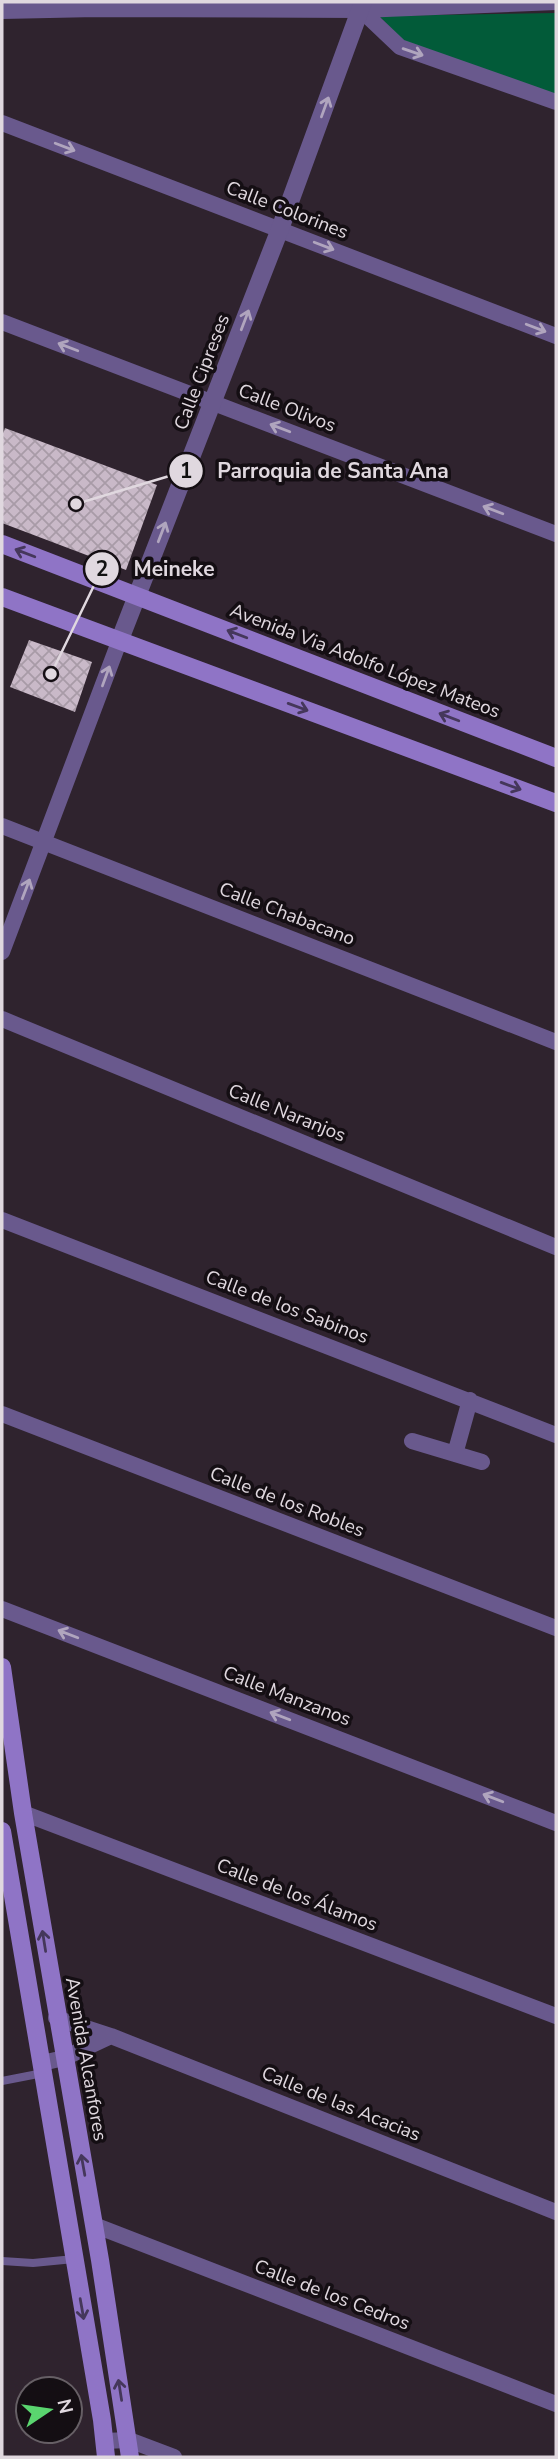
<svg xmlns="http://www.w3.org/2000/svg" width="558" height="2459" font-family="'Nunito Sans',sans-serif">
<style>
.park{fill:#025b39}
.building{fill:url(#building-cross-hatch)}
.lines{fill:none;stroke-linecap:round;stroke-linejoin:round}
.service{stroke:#69598d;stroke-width:8}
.minor{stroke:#69598d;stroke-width:16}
.tertiary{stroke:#69598d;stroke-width:18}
.secondary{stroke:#8f74c6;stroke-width:18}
.oneway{stroke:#b0a5be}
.oneway2{stroke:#45375b}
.labels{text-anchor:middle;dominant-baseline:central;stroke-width:7;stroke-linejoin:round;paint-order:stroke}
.street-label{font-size:19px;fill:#e0d8df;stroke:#140e13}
.leader{fill:none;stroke:#e0d8df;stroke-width:2.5}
.callout-dot{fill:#e0d8df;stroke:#140e13;stroke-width:2.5}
.mark-label{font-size:21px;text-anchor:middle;font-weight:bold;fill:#111}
.callout-label{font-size:21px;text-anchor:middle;font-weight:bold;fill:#e0d8df;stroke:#140e13;stroke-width:7;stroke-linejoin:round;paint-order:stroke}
</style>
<defs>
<pattern id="building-cross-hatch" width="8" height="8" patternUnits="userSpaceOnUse" patternTransform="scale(1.75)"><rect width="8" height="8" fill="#c9b9c8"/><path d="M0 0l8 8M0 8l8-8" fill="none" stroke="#a89ba7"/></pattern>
</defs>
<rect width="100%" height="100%" fill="#2f232e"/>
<path class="park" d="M556,13V95L405,42L379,16Z"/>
<path class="building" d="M5,428L157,485L126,570L2,523V436Z
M29,640L92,662L75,712L10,687Z"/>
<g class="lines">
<path class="service" d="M2,2081L43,2073
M2,2261L33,2263L74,2259"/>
<path class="minor" d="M361,10L400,47L556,102
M2,11L96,9L361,10L556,2
M2,123L556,336
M2,322L556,534
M2,826L556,1042
M2,952L119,642
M2,1019L556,1247
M2,1220L556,1435
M2,1414L556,1628
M412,1441L482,1462
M455,1454L470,1400
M2,1609L556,1823
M23,1813L556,2016
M56,2018L111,2036L556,2212
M42,2063L64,2058L111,2036
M94,2225L556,2404
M104,2441L129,2440L174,2457"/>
<path class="tertiary" d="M119,642L280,229L363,2"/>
<path class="secondary" d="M2,544L556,758
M2,597L556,803
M2,1667L23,1813L100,2260L130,2457
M2,1831L102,2420L106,2457"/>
</g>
<defs><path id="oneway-shaft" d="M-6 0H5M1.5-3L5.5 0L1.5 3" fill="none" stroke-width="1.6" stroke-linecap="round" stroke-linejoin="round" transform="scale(1.75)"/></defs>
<g class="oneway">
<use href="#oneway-shaft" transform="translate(413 52) rotate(19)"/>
<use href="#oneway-shaft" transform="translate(325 107) rotate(-70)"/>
<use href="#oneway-shaft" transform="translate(65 147) rotate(21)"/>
<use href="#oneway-shaft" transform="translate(324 246) rotate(21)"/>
<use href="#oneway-shaft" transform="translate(245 320) rotate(-69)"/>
<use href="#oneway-shaft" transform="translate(536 328) rotate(21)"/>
<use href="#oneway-shaft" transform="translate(68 347) rotate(-159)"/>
<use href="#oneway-shaft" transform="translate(280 428) rotate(-159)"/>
<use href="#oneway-shaft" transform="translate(493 510) rotate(-159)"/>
<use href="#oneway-shaft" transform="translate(162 532) rotate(-69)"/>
<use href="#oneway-shaft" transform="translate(106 676) rotate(-70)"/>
<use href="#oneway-shaft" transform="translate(26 889) rotate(-69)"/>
<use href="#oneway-shaft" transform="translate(68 1634) rotate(-159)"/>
<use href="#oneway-shaft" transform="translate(280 1716) rotate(-159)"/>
<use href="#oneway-shaft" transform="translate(493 1798) rotate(-159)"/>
</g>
<g class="oneway2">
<use href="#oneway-shaft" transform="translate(25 553) rotate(-159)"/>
<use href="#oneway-shaft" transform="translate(237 634) rotate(-159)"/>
<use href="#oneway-shaft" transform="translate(298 707) rotate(20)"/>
<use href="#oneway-shaft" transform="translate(449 717) rotate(-159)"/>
<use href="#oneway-shaft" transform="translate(511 786) rotate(20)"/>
<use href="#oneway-shaft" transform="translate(44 1941) rotate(-99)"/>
<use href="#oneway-shaft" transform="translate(83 2165) rotate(-100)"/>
<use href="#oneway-shaft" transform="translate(82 2309) rotate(80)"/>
<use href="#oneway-shaft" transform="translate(120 2390) rotate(-99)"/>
</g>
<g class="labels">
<g class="street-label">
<text transform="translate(287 210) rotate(21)">Calle Colorines</text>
<text transform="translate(202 372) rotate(-69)">Calle Cipreses</text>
<text transform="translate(287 408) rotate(21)">Calle Olivos</text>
<text transform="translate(365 661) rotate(21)">Avenida Via Adolfo López Mateos</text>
<text transform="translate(287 914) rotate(21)">Calle Chabacano</text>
<text transform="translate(287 1113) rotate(22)">Calle Naranjos</text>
<text transform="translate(287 1307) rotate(21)">Calle de los Sabinos</text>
<text transform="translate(287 1502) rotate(21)">Calle de los Robles</text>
<text transform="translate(287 1696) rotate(21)">Calle Manzanos</text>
<text transform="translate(297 1895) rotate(21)">Calle de los Álamos</text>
<text transform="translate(86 2059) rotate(80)">Avenida Alcanfores</text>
<text transform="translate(341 2104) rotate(22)">Calle de las Acacias</text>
<text transform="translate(332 2295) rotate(21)">Calle de los Cedros</text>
</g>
</g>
<path class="leader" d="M76 504L186 471M51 674L102 569"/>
<g class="callout-dot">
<circle cx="76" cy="504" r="7"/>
<circle cx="51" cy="674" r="7"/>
<circle cx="186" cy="471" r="18"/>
<circle cx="102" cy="569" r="18"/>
</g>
<g class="mark-label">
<text x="186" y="478">1</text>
<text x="102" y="576">2</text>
</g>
<g class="callout-label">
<text x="333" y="478">Parroquia de Santa Ana</text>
<text x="174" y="576">Meineke</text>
</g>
<rect width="558" height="2459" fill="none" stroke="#e0d8df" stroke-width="7"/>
<g transform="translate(49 2410) rotate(77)"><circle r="33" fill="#140e13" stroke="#665f65" stroke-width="2"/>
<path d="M0-5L12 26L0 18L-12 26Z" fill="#5ad56f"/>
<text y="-10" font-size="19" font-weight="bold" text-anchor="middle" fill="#e0d8df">N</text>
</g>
</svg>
